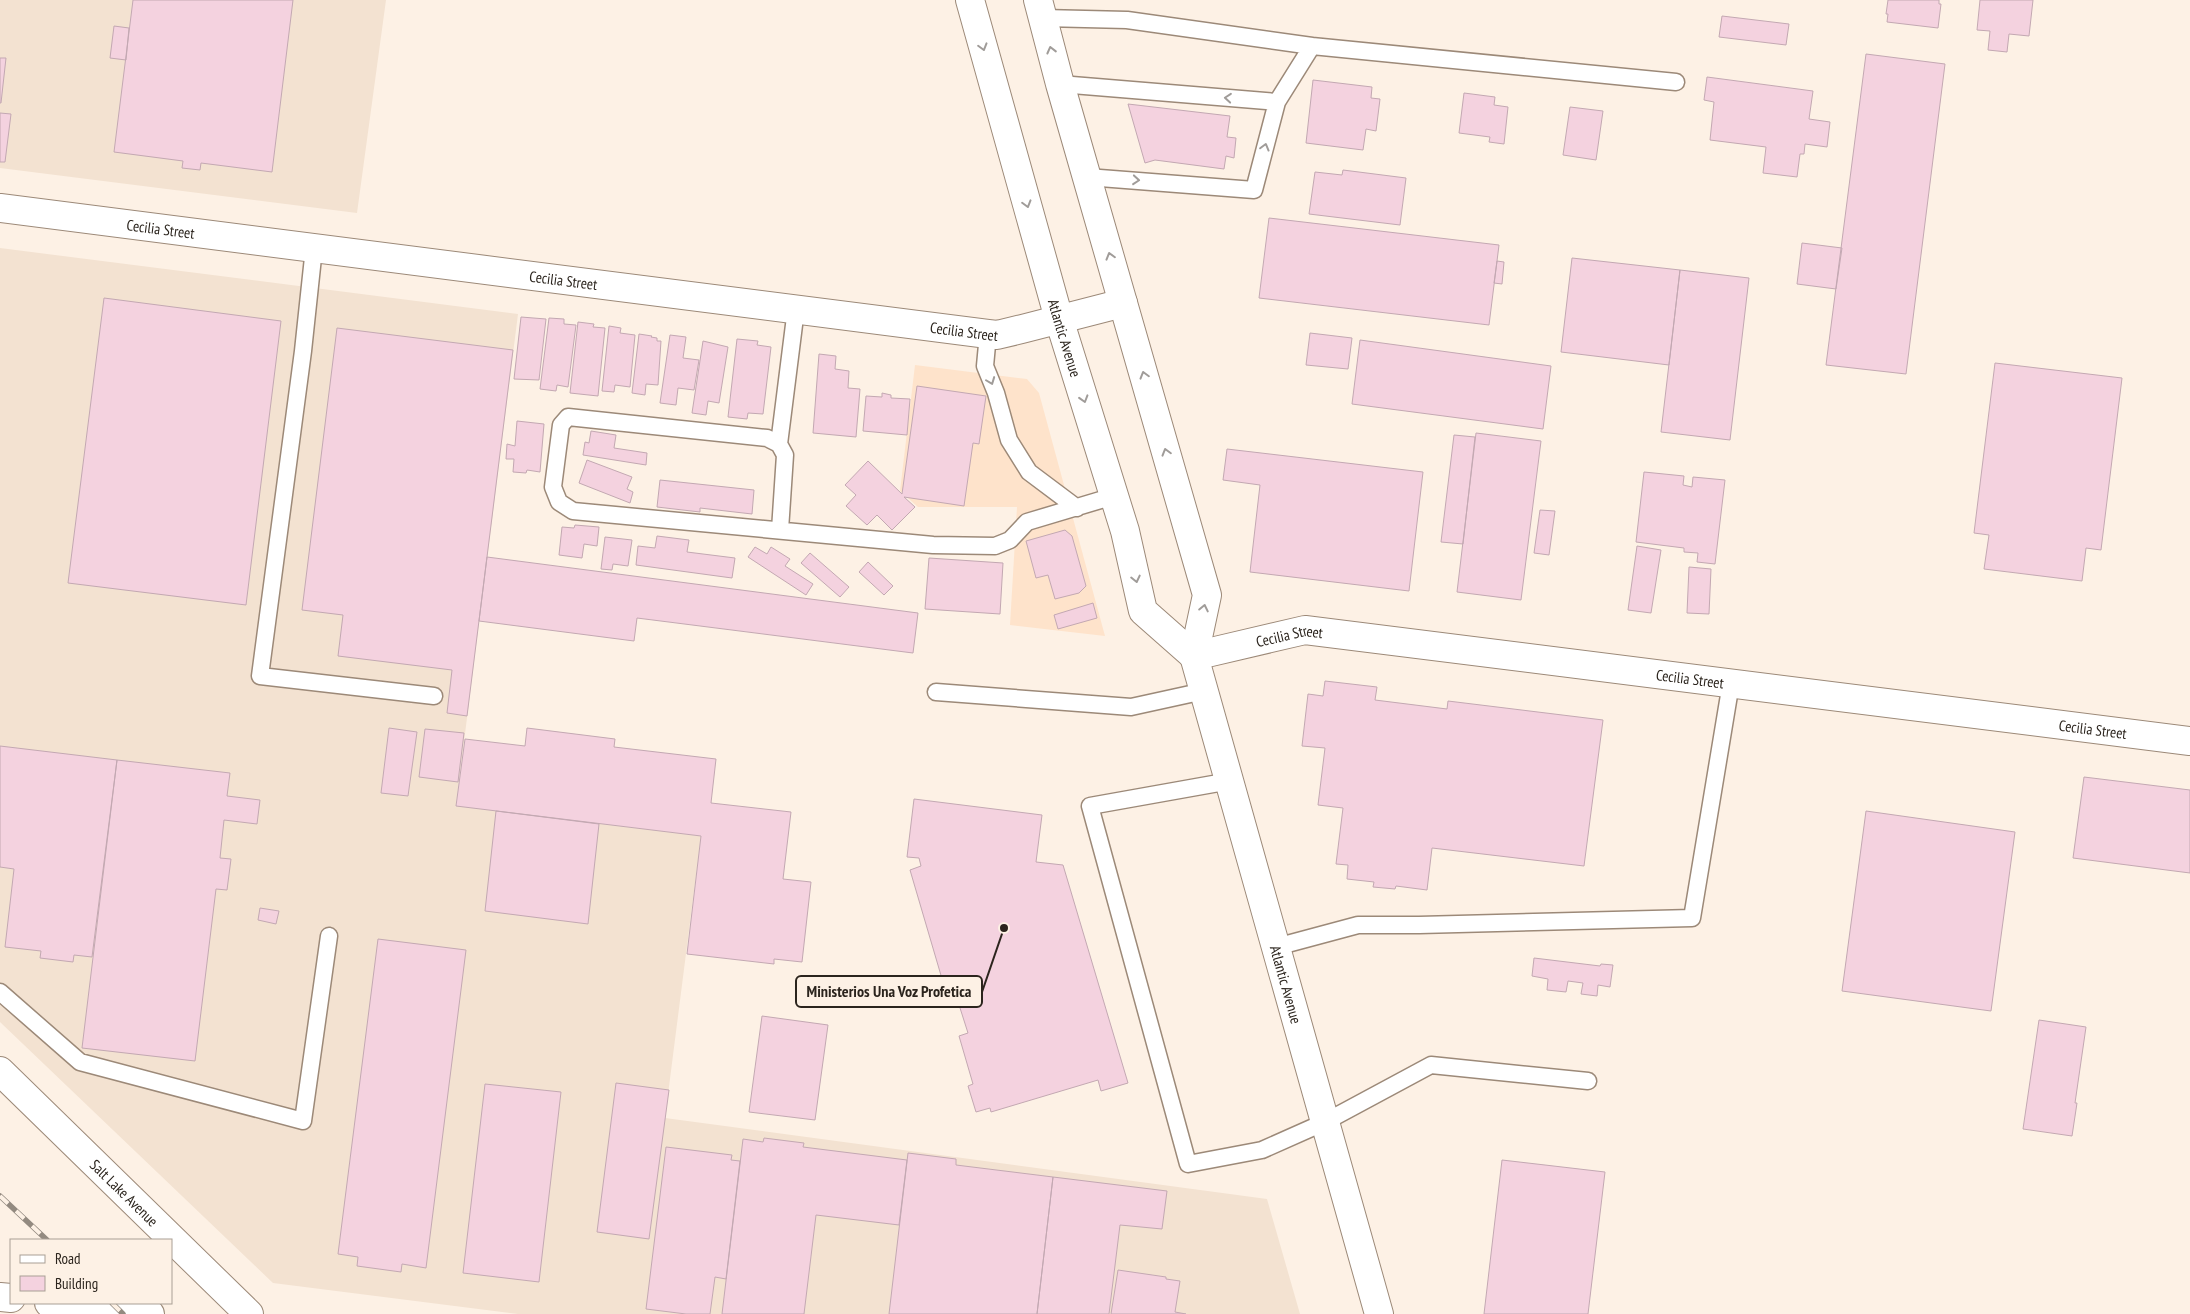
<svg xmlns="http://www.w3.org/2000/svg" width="2190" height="1314" font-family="'PT Sans Narrow',sans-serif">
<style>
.built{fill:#fee3cb}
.industrial{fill:#f3e2d1}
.building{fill:#f4d2df;stroke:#c3a8b2}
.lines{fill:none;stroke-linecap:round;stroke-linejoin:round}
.service-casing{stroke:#9c8978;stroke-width:19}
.minor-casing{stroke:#9c8978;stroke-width:30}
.tertiary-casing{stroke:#9c8978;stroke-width:30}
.primary-casing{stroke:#9c8978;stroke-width:30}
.service{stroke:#fff;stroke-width:16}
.minor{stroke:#fff;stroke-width:28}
.tertiary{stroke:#fff;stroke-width:28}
.primary{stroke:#fff;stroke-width:28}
.rail-casing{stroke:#938a80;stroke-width:5.5}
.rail{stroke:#fdf1e5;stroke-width:4;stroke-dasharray:11;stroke-linecap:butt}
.oneway{stroke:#a09c99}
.labels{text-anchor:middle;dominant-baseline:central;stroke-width:4;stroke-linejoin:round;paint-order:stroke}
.street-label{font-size:15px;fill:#2b241d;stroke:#fdf1e5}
.leader{fill:none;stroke:#2b241d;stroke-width:2}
.callout-dot{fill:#2b241d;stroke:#fdf1e5;stroke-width:2}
.callout{fill:#fdf1e5;stroke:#2b241d;stroke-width:2}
.callout-label{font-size:16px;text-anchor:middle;font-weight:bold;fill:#2b241d}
</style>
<rect width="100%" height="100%" fill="#fdf1e5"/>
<path class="built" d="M915,365L1027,379L1039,393L1105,636L1010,625L1017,507H918L900,491Z"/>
<path class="industrial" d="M0,0H386L357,213L0,168Z
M0,248L518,314L456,805L701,836L665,1118L1267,1199L1300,1314H518L273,1283L0,1022Z"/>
<path class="building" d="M133,0H293L272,172L201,163L200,170L182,168L183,161L114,152Z
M1888,0H1939V4H1941L1938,28L1887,22L1888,14H1886Z
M1980,0H2033L2029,36L2009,34L2007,52L1988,50L1990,31L1977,30Z
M1722,16L1789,24L1786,45L1719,37Z
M114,26L129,28L126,60L110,58Z
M1866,54L1945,64L1906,374L1826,365Z
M0,58H6L1,103H0Z
M1707,77L1813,91L1809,119L1830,122L1827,147L1805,144L1804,154H1800L1797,177L1763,173L1766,147L1710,140L1714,102L1704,100Z
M1313,80L1372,87L1371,98L1380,99L1376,131L1366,129L1363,150L1306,143Z
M1464,93L1495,97L1494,105L1508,107L1504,144L1489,142L1490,137L1459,133Z
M1128,104L1230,116L1227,137L1236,138L1234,158L1226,156L1224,169L1155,160L1145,163Z
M1570,107L1603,111L1596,160L1563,155Z
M0,113L11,114L5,162H0Z
M1343,170L1406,178L1400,225L1309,214L1315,172L1342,175Z
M1269,218L1499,245L1489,325L1259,298Z
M1802,243L1842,248L1836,289L1797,284Z
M1572,258L1680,270L1669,365L1561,352Z
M1497,261L1504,262L1502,284L1494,283Z
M1680,270L1749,278L1730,440L1661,432Z
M104,298L281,321L246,605L68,583Z
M521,317L546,319L539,380L514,379Z
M549,318L564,319V324L576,325L568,387L557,385L556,391L540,389Z
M578,322L594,324L593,327L605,328L598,396L570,393Z
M609,326L621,328L620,333L635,335L630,387L615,385L614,392L602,391Z
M337,328L513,350L467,716L447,713L452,670L338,656L343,615L302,610Z
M1310,333L1352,338L1348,369L1306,365Z
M639,334L652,336L651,337L657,338V341H661L658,385L646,384L645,395L632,393Z
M670,335L686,337L683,358L699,360L694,390L678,388L676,405L660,403Z
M737,339L758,341L757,345L771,347L763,414L748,413L747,419L728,417Z
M1360,340L1551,366L1543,429L1352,404Z
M703,341L728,347L719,403L708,401L706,415L692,413Z
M819,354L836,356L835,369L849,371L848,388L860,389L856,437L813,433Z
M1995,363L2122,378L2101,550L2086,548L2082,581L1984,569L1989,535L1974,533Z
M917,386L986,396L979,444L973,443L964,506L904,497L915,507L892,530L877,515L867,525L846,506L856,495L845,485L868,461L902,494Z
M882,393L891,395V398L910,399L907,435L863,431L866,396L882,397Z
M517,421L544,424L540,472L527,470L526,473L513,472L514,459H506L507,444L515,446Z
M591,431L616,435L614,448L647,453L646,465L583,455L585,442L589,443Z
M1476,433L1541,441L1521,600L1457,592Z
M1454,435L1475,437L1463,544L1441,542Z
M1227,449L1423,472L1409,591L1250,572L1260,485L1223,480Z
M587,460L632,477L627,489L633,492L630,503L579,483Z
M1644,472L1684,476L1683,485L1692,487L1693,477L1725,480L1715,564L1697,562L1698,553L1684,552V548L1636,542Z
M660,480L754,490L752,514L700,508V512L657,507Z
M1540,510L1555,511L1549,555L1534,553Z
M575,525L599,527L597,546L584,544L582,558L559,555L562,527L574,528Z
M1065,530L1072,536L1086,586L1079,593L1055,599L1048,575L1036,578L1026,541Z
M657,536L689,540L687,552L735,558L732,578L636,565L638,546L655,548Z
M605,537L632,540L628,566L613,564L612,570L601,569Z
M1637,546L1661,550L1651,613L1628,610Z
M755,547L767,554L771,547L790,559L785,566L813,584L806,595L748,557Z
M810,553L849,587L840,597L801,563Z
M487,557L918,613L913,653L637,618L634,641L479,621Z
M929,558L1003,563L1000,614L925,609Z
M868,562L893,586L884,595L859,572Z
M1689,567L1711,569L1709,614L1687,613Z
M1093,603L1097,618L1058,629L1054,615Z
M1325,681L1377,687L1375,700L1447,709L1448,701L1603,720L1584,866L1432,848L1427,890L1396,886L1395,889L1373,887L1374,882L1347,879L1348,865L1336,864L1343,808L1318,805L1325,748L1302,746L1308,694L1323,696Z
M389,728L417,732L408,796L381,793Z
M527,728L615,739L614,747L716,759L711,803L791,812L783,879L811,882L802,962L774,959V964L687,954L701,836L456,806L465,739L525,746Z
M425,729L464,733L458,782L419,777Z
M0,746L117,760L92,957L74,955L73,962L40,958L41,951L5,947L14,869L0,867Z
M117,760L230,773L227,796L260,800L257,824L224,820L220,858L231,859L227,890L216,889L195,1061L82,1048Z
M2084,777L2190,790V873L2073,858Z
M914,799L1042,815L1036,862L1063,865L1128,1083L1101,1091L1098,1080L991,1112L990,1108L976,1112L968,1086L973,1084L959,1036L968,1033L953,986L945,989L910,870L921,866L919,858L907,857Z
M496,811L599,824L588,924L485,911Z
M1866,811L2015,832L1991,1011L1842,991Z
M260,908L279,911L276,924L258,920Z
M378,939L466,950L426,1268L402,1264L401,1272L357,1266L358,1257L338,1254Z
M1534,958L1600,966L1601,964L1613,965L1610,987L1598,985L1597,996L1581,994L1583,983L1568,981L1566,992L1547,990L1548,979L1532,976Z
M762,1016L828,1025L815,1120L749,1112Z
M2039,1020L2086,1027L2075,1103H2077L2072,1136L2023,1129Z
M616,1083L669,1090L649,1239L597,1232Z
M485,1084L561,1092L539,1282L463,1273Z
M764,1138L804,1143L803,1147L907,1160L899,1225L816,1215L804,1314H722L743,1139L763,1142Z
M666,1147L732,1155L731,1160L740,1161L726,1279L715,1277L710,1314H686L646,1309Z
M908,1153L956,1159V1165L1053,1177L1037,1314H889Z
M1502,1160L1605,1172L1588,1314H1484Z
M1053,1177L1167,1191L1162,1229L1120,1225L1109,1314H1037Z
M1118,1270L1166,1277V1279L1180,1281L1175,1312L1186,1314H1111Z"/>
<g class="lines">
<g class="service-casing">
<path id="service" d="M1043,18L1127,20L1312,46L1277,102L1254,190L1087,177
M1312,46L1676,82
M1060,84L1277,102
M314,248L303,351L260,676L434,696
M988,334L985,366L996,393L1009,440L1029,472L1077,508
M779,444L796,309
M780,530L785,455L779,444L767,438L568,417L561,425L553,487L559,502L573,511L933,545L995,546L1010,540L1027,522L1114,496
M936,692L1131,707L1204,691
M1230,781L1090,806L1188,1164L1262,1150L1325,1122L1431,1065L1588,1081
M1276,947L1358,925H1419L1692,918L1731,683
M0,992L80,1062L303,1121L329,936"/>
</g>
<g class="minor-casing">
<g id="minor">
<path id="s1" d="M0,208L988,334L997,335L1022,329L1123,303"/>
<path id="s2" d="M1194,656L1305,630L2190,741"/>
<path d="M0,1297L11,1298"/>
<path d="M49,1303L150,1314"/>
</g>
</g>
<g class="tertiary-casing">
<g id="tertiary">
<path id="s3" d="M0,1071L249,1314"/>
</g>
</g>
<g class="primary-casing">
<g id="primary">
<path id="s4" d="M970,0L1059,319L1125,531L1143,611L1194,656"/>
<path id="s5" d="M1038,0L1060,84L1207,595L1194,656L1379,1314"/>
</g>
</g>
<use href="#service" class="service"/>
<use href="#minor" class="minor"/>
<use href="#tertiary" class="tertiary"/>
<use href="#primary" class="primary"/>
<g class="rail-casing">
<path id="rail" d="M0,1196L47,1240
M112,1303L123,1314"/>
</g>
<use href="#rail" class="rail"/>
</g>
<defs><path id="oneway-chevron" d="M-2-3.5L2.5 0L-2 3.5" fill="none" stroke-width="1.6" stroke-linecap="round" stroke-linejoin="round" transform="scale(1.25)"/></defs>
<g class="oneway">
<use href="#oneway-chevron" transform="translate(983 47) rotate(74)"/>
<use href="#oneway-chevron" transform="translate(1051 50) rotate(-104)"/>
<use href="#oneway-chevron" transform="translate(1228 98) rotate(-175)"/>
<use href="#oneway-chevron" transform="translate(1265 147) rotate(-75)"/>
<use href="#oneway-chevron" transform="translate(1136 180) rotate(5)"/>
<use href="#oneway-chevron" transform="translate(1027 204) rotate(74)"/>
<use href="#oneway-chevron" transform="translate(1110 256) rotate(-106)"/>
<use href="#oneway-chevron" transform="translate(1144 375) rotate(-106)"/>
<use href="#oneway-chevron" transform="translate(991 381) rotate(69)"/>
<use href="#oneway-chevron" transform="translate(1084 399) rotate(73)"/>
<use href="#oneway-chevron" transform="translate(1166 452) rotate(-106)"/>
<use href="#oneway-chevron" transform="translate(1136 579) rotate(77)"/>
<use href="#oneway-chevron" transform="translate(1204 608) rotate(-78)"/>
</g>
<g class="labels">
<g class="street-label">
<text stroke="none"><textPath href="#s1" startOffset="162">Cecilia Street</textPath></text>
<text stroke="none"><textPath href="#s1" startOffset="568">Cecilia Street</textPath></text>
<text stroke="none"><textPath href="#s1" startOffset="972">Cecilia Street</textPath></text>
<text stroke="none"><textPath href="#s4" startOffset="351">Atlantic Avenue</textPath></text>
<text stroke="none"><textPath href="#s2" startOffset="98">Cecilia Street</textPath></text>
<text stroke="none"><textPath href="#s2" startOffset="502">Cecilia Street</textPath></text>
<text stroke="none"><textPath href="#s2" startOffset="908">Cecilia Street</textPath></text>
<text stroke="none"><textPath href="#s5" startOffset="1022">Atlantic Avenue</textPath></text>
<text stroke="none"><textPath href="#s3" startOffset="174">Salt Lake Avenue</textPath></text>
</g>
</g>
<path class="leader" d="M1004 928L982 992"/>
<circle class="callout-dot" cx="1004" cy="928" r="5"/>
<rect class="callout" x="796" y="976" width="186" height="31" rx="5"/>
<g class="callout-label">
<text x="889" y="997">Ministerios Una Voz Profetica</text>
</g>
<rect x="10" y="1239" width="162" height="65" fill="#fdf1e5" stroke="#a99f95"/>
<rect x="20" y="1255" width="25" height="8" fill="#ffffff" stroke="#a99f95"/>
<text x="55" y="1264" font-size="15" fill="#2b241d">Road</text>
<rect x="20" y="1276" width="25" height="15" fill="#f4d2df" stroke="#a99f95"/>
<text x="55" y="1289" font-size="15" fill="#2b241d">Building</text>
</svg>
